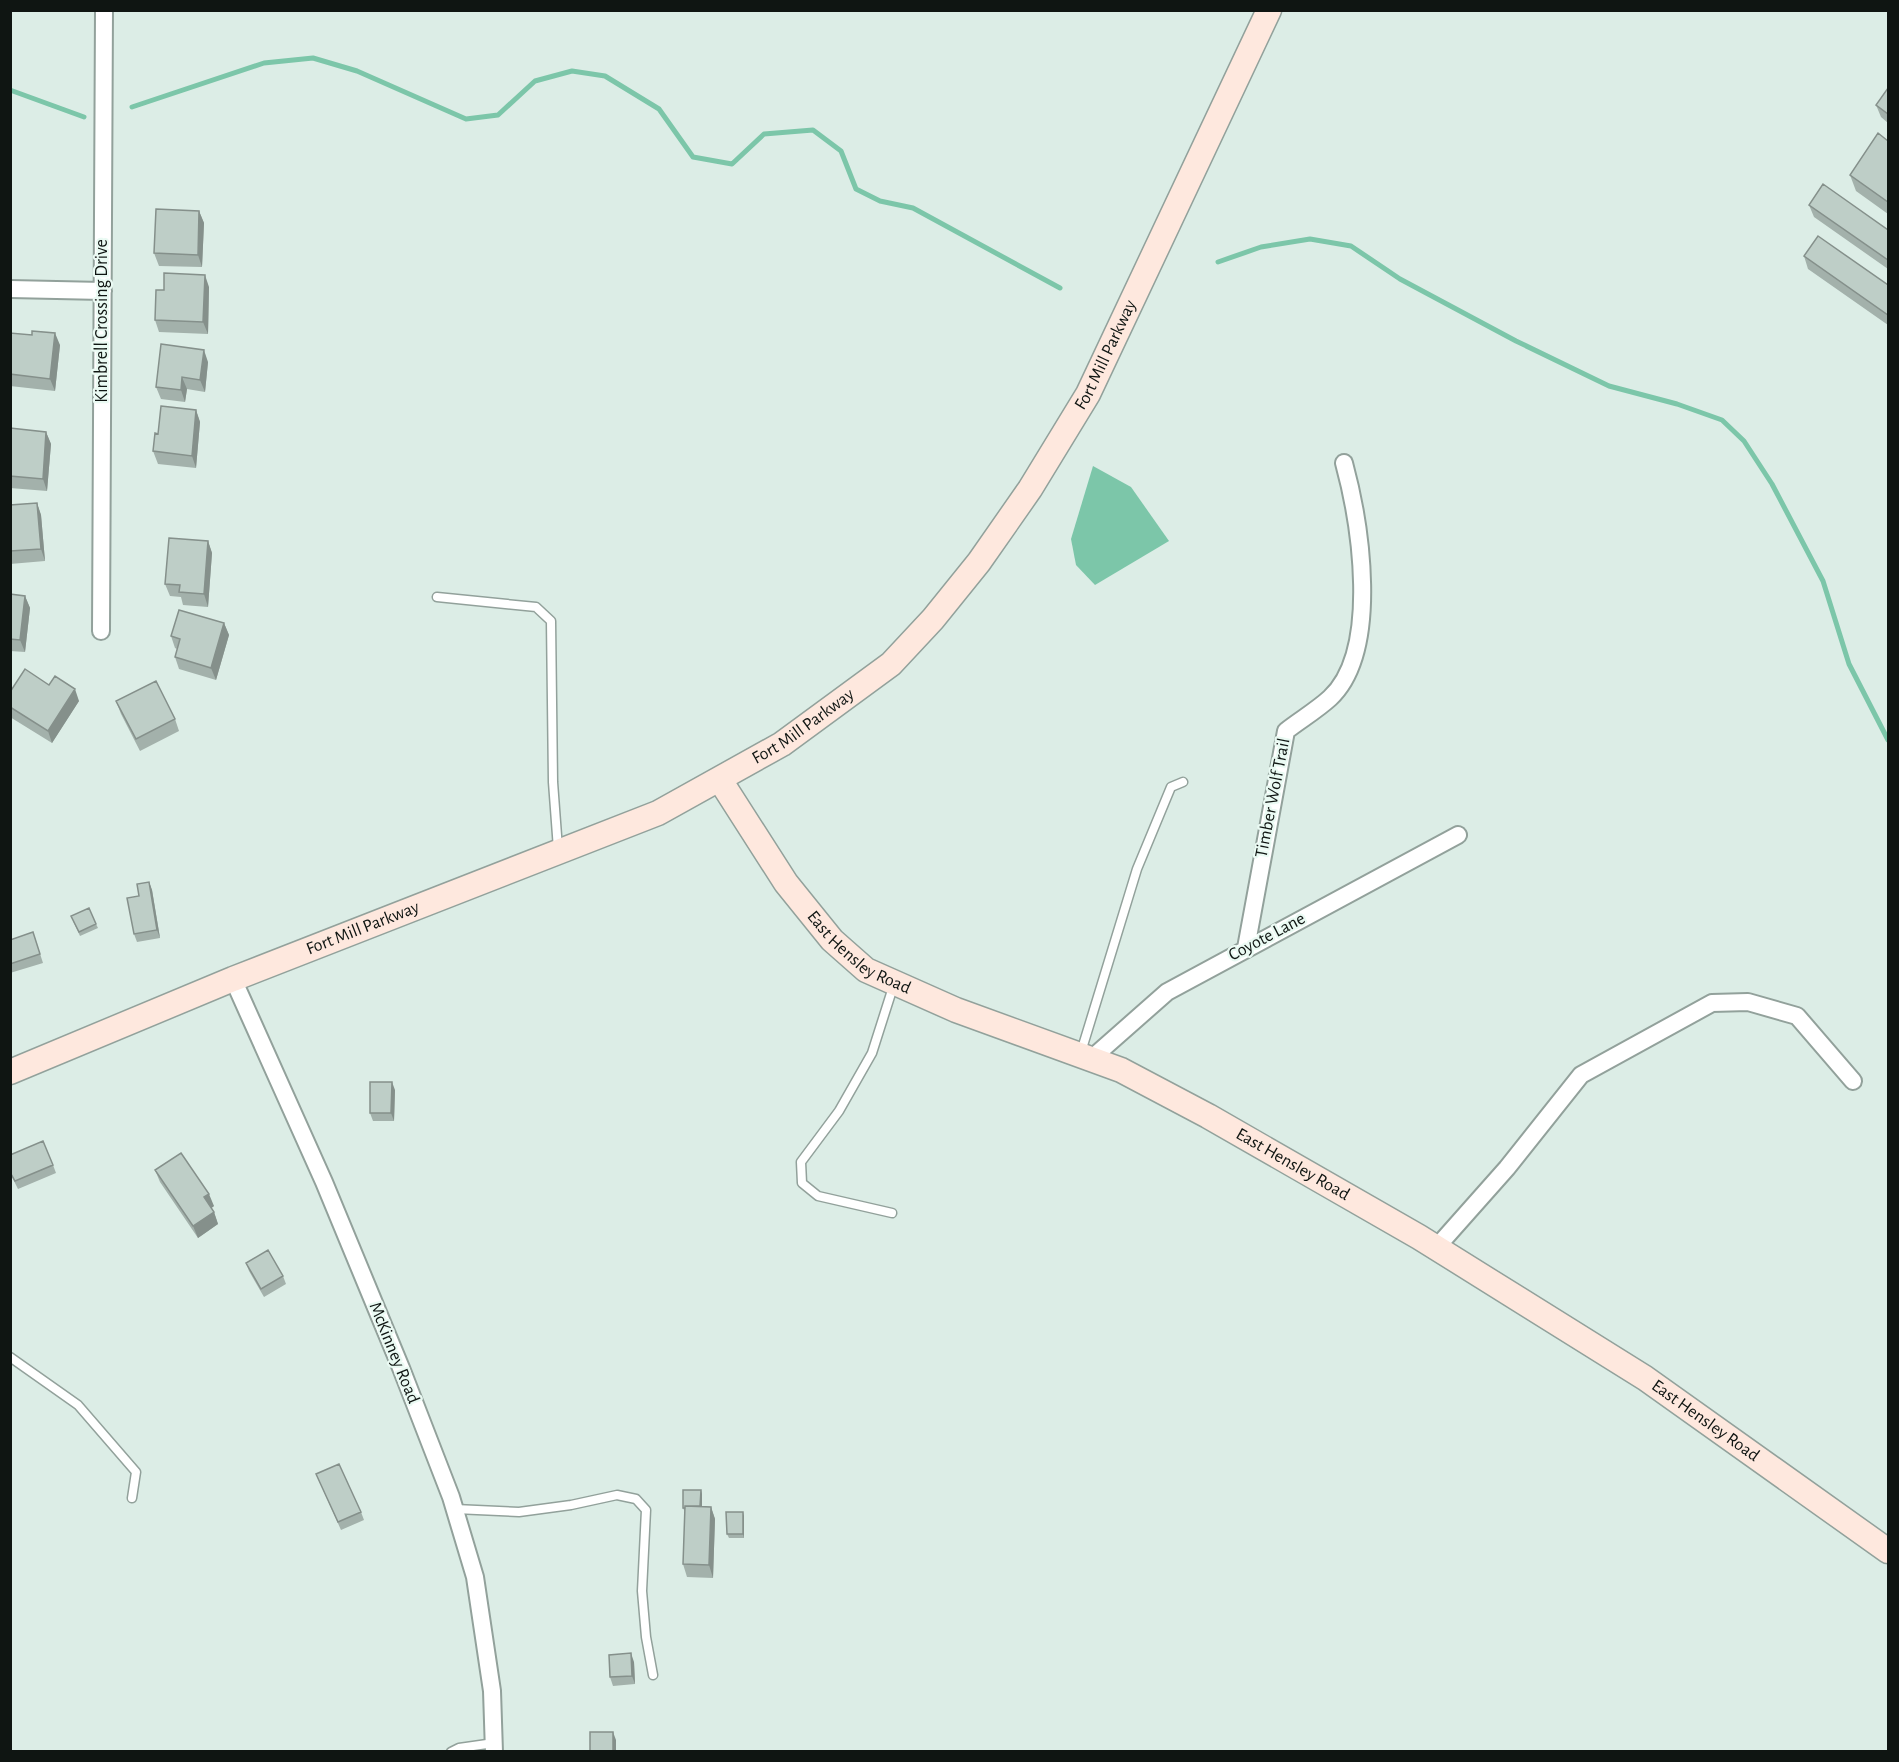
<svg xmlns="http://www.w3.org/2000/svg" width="1899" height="1762" font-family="'Alegreya Sans',sans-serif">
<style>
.water{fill:#7cc6a9}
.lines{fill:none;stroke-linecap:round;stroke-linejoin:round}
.stream{stroke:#7cc6a9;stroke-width:5}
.service-casing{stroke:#92a19b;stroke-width:11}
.minor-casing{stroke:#92a19b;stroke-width:20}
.secondary-casing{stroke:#92a19b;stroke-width:27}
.service{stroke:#fff;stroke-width:8}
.minor{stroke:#fff;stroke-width:16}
.secondary{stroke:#fee8de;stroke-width:24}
.wall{fill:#a3b1ab}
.shaded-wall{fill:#85908b}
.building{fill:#becec7;stroke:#85908b;stroke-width:1.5}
.labels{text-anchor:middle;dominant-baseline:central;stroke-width:4.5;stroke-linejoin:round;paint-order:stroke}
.street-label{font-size:18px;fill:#0f1512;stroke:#eafaf3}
</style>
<rect width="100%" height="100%" fill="#dcede6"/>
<path class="water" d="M1093,466L1131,487L1169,541L1095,585L1076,565L1071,539Z"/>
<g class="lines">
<path class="stream" d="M10,90L84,117
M132,107L264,63L313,58L357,71L466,119L498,115L535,81L572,71L605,76L659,109L693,157L732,164L764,134L813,130L841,151L856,189L880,201L913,208L1060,288
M1218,262L1261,247L1310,239L1351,246L1400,279L1516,341L1609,386L1677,404L1722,420L1744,441L1772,484L1823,581L1849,664L1888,740"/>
<g class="service-casing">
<path id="service" d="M437,597L536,607L551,621L553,782L558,849
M1081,1052L1137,869L1171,787L1183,782
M892,1213L818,1196L802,1183L801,1162L839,1111L872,1053L894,984
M10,1357L78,1405L136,1472L132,1498
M455,1509L519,1512L571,1505L617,1495L636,1499L646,1510L642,1591L646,1637L653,1675
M451,1752L459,1748L494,1743"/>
</g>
<g class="minor-casing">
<path id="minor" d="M10,289L103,291
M101,631L104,10
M1246,948L1286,731C1300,720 1317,710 1330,698C1381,650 1360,522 1344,463
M233,979L324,1182L401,1368L451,1497L475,1577L492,1691L494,1752
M1091,1059L1167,992L1458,835
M1436,1248L1507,1168L1581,1075L1712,1003L1748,1002L1797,1016L1853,1081"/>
</g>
<g class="secondary-casing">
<g id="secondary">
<path id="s1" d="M720,780L786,883L832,940L866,970L956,1010L1121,1070L1208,1116L1419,1237L1645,1378L1888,1551"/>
<path id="s2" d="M10,1072L233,979L658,813L782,744L891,664L933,619L979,562L1030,489L1088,394L1269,10"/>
</g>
</g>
<use href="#service" class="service"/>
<use href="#minor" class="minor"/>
<use href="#secondary" class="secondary"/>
</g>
<path class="wall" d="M1888,88V123L1881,117L1876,105Z
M1888,141V214L1856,191L1850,175Z
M1809,205L1888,230V269L1814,217Z
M199,211L204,223L202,267L159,266L154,253Z
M1804,256L1888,285V325L1808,269Z
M209,287L208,334L159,332L155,320L164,290Z
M10,333L32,335L60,345L55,391L10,386Z
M208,362L205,392L187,389L185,402L161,399L156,387Z
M196,410L200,422L196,468L158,464L153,451L158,434Z
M10,428L46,432L51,444L47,491L10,488Z
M37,503L41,515L45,561L10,564V505Z
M208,541L212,553L208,607L183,605L181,597L170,596L165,584Z
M10,594L25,596L30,608L25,652L10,651Z
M224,623L229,635L216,680L179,669L175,657L177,649L175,648L171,636Z
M49,685L79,701L52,743L10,717V692Z
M116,701L175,719L179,731L140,751L121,714Z
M149,882L152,890L160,938L137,942L134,934L139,896Z
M73,921L96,924L98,928L80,936Z
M33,932L43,963L10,973V940Z
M395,1090L394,1121H373L370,1113Z
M10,1155L53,1165L56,1173L18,1189L10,1173Z
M155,1170L214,1206L211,1208L214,1212L218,1224L198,1238L160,1182Z
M246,1263L283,1276L286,1284L264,1297L249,1271Z
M316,1474L361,1512L364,1520L341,1530Z
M701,1490L702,1494V1506L711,1507L715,1519L713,1578L687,1577L683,1564L685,1512L683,1508Z
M744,1516V1538H729L727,1534Z
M634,1662L635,1684L613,1686L610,1677Z"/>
<path class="shaded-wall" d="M199,211L204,223L202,267L198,255Z
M205,275L209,287L208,334L203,322Z
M55,333L60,345L55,391L50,379Z
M204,350L208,362L205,392L200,380Z
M182,377L187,389L185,402L181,390Z
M196,410L200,422L196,468L192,456Z
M46,432L51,444L47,491L43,479Z
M37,503L41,515L45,561L41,549Z
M208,541L212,553L208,607L204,594Z
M25,596L30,608L25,652L20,640Z
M224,623L229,635L216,680L211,668Z
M75,689L79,701L52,743L48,731Z
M149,882L152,890L160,938L157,930Z
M392,1082L395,1090L394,1121L391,1113Z
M209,1194L214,1206L209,1210L204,1197Z
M214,1212L218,1224L198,1238L193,1226Z
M701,1490L702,1494V1512L700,1508Z
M711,1507L715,1519L713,1578L709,1565Z
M743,1512L744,1516V1538L743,1534Z
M631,1653L634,1662L635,1684L632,1676Z
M613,1732L616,1740V1752H613Z"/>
<path class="building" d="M1888,88V114L1876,105Z
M1878,133L1888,141V202L1850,175Z
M1823,184L1888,230V260L1809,205Z
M156,209L199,211L198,255L154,253Z
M1818,236L1888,285V315L1804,256Z
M164,273L205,275L203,322L155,320L156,290H164Z
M32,331L55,333L50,379L10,374V333L32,335Z
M161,344L204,350L200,380L182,377L181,390L156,387Z
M161,406L196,410L192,456L153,451L155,433L158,434Z
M10,428L46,432L43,479L10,476Z
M37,503L41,549L10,551V505Z
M169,538L208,541L204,594L179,592L180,585L165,584Z
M10,594L25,596L20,640L10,639Z
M179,610L224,623L211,668L175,657L180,639L171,636Z
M25,669L49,685L55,676L75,689L48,731L10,707V692Z
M156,681L175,719L136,739L116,701Z
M149,882L157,930L134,934L127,898L139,896L137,884Z
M89,908L96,924L79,932L71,916Z
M33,932L40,954L10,964V940Z
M370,1082H392L391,1113H370Z
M43,1141L53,1165L15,1181L10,1172V1155Z
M181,1153L209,1194L204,1197L214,1212L193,1226L155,1170Z
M268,1250L283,1276L261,1289L246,1263Z
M339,1464L361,1512L338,1522L316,1474Z
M683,1490H701L700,1506H685V1508H683Z
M685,1506L711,1507L709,1565L683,1564Z
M726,1512H743V1534H727Z
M631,1653L632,1676L610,1677L609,1655Z
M590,1732H613V1752H590Z"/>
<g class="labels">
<g class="street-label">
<text transform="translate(102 321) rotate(-90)">Kimbrell Crossing Drive</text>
<text stroke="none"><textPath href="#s2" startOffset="1353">Fort Mill Parkway</textPath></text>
<text stroke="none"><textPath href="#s2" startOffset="867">Fort Mill Parkway</textPath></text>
<text transform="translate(1273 798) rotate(-79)">Timber Wolf Trail</text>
<text stroke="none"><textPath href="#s2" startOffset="381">Fort Mill Parkway</textPath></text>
<text transform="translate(1267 937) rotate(-28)">Coyote Lane</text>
<text stroke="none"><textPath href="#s1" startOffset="225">East Hensley Road</textPath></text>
<text stroke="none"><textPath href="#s1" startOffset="711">East Hensley Road</textPath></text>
<text transform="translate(394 1353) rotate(68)">McKinney Road</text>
<text stroke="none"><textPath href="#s1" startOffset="1197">East Hensley Road</textPath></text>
</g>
</g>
<rect width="1899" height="1762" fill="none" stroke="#0f1512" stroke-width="24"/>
</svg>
